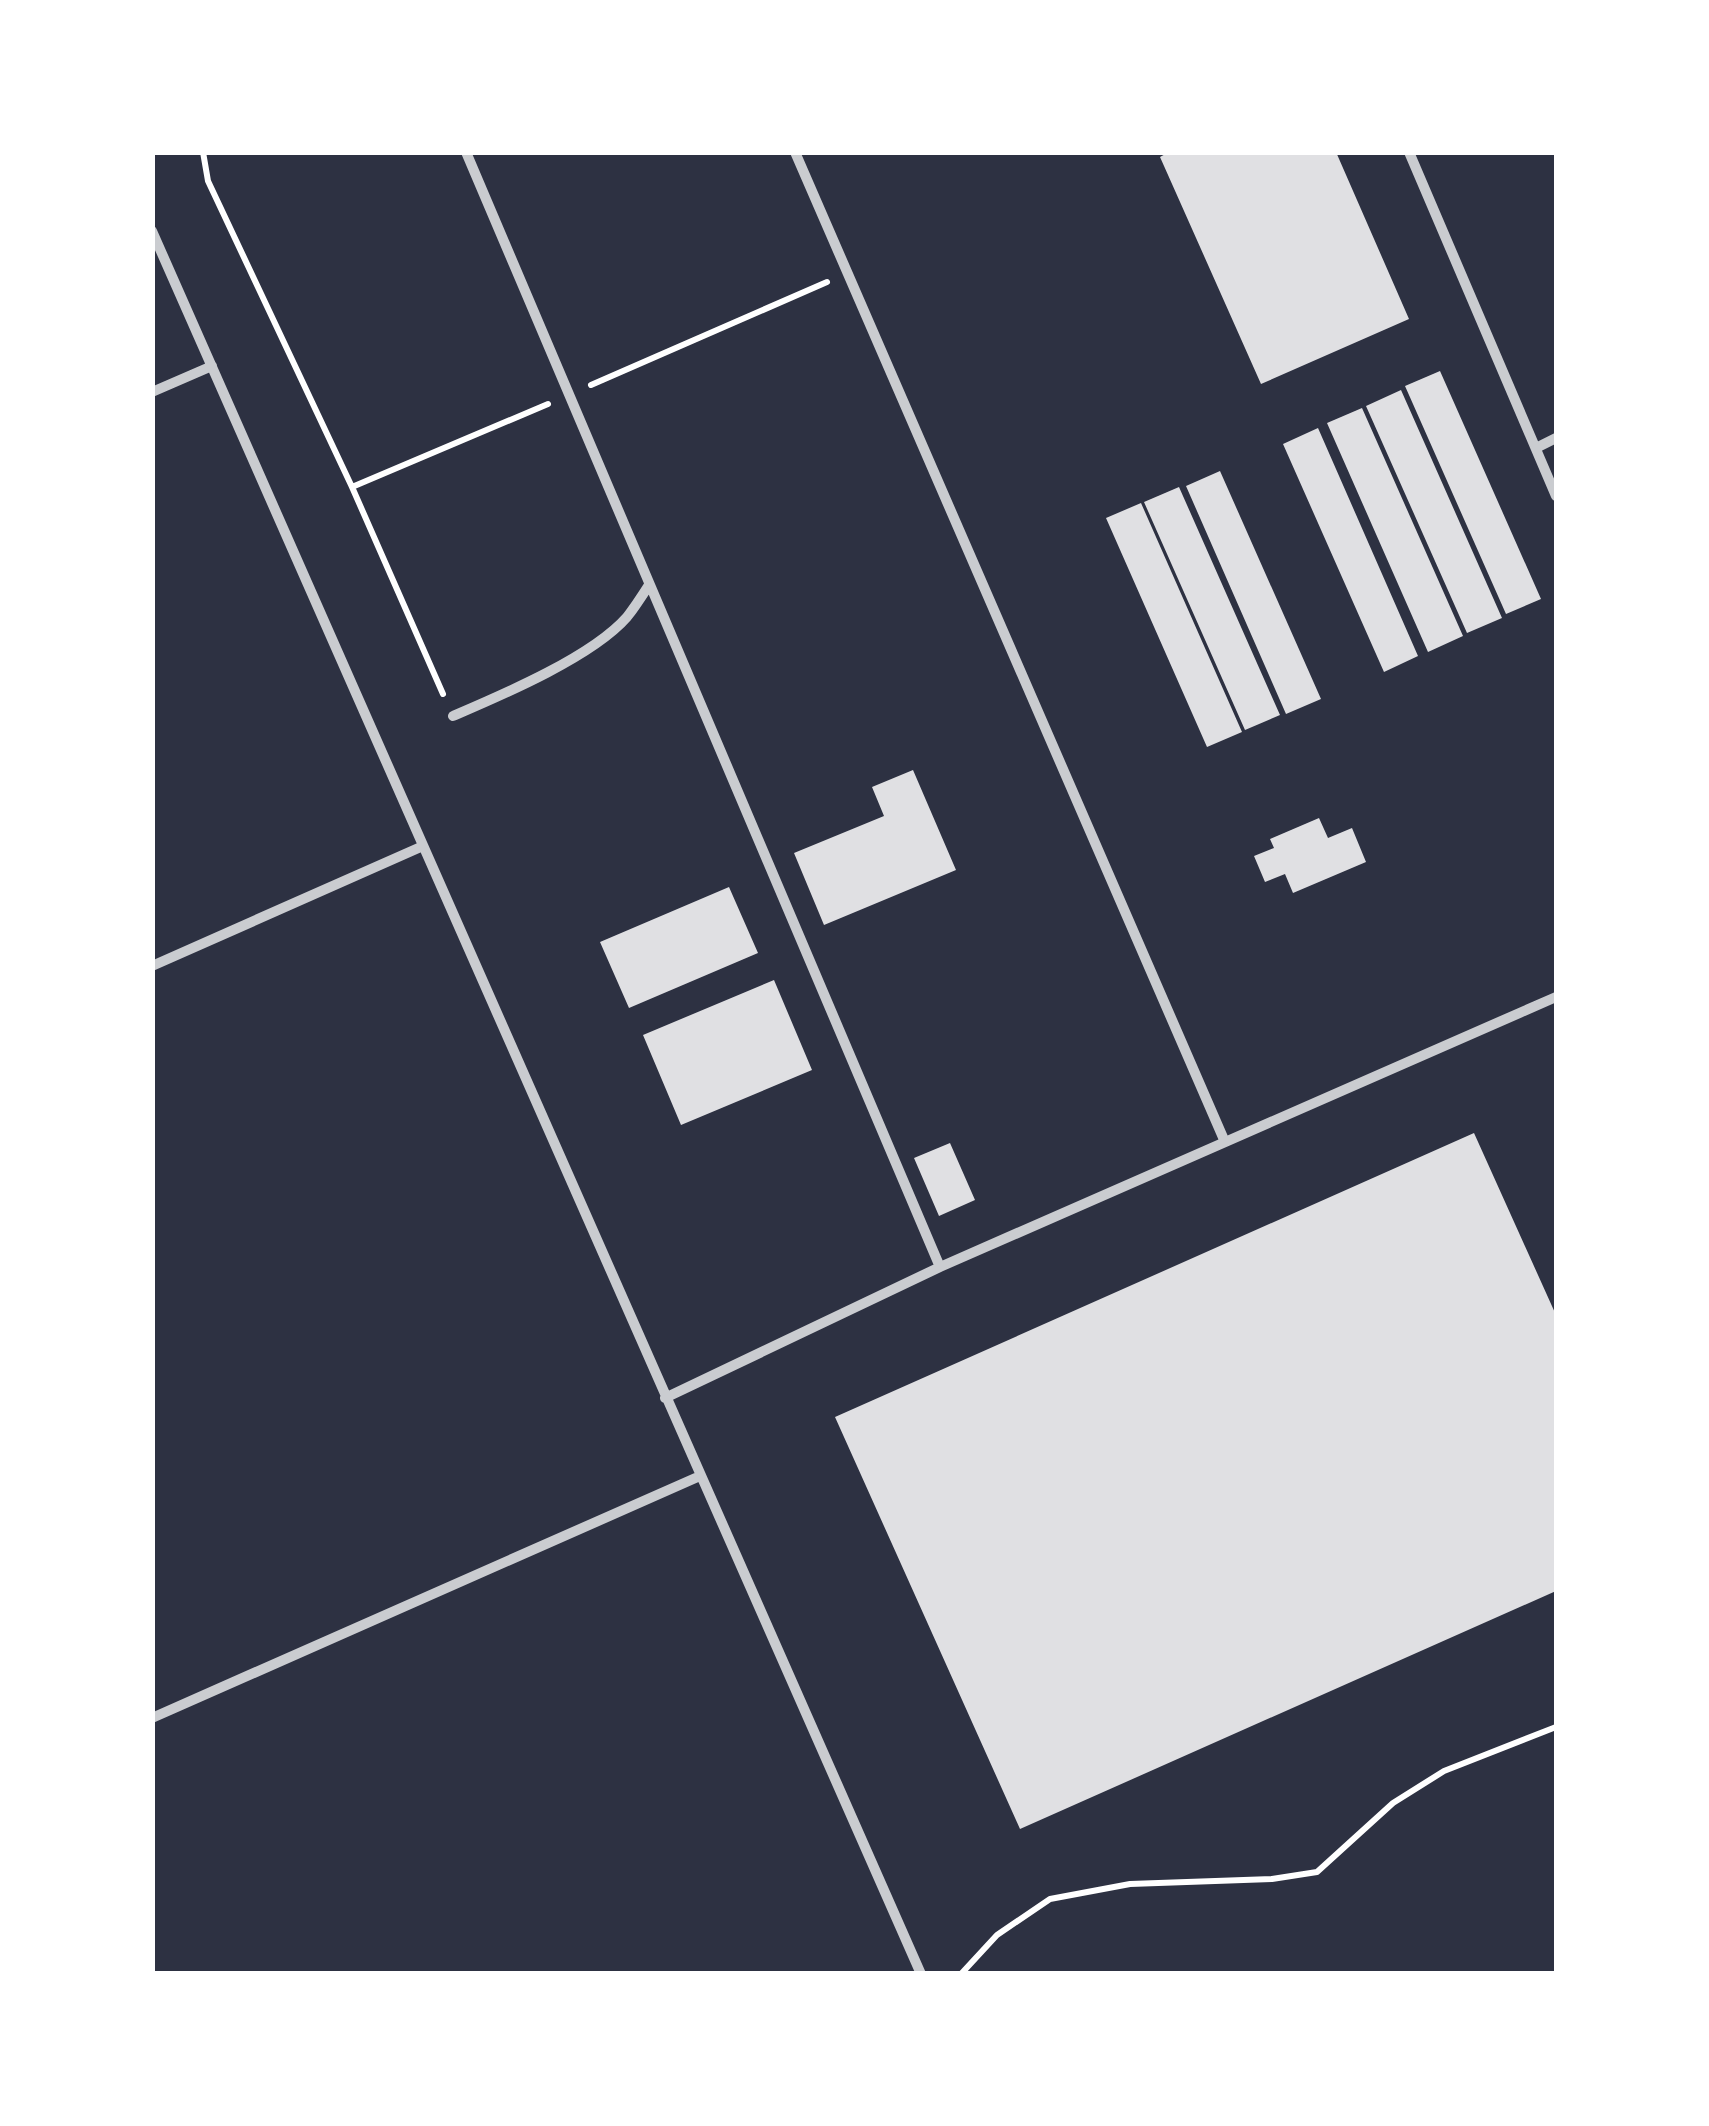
<svg xmlns="http://www.w3.org/2000/svg" width="1709" height="2126" font-family="'Fira Sans Condensed',sans-serif">
<style>
.building{fill:#e0e0e3}
.lines{fill:none;stroke-linecap:round;stroke-linejoin:round}
.path{stroke:#fff;stroke-width:6}
.minor{stroke:#caccd0;stroke-width:10}
</style>
<rect width="100%" height="100%" fill="#2d3142"/>
<path class="building" d="M1169,152H1336L1409,319L1261,384L1160,157Z
M1440,371L1541,599L1506,614L1405,386Z
M1401,390L1502,618L1467,633L1366,406Z
M1362,408L1463,636L1428,652L1327,423Z
M1318,428L1418,656L1384,672L1283,444Z
M1220,471L1321,699L1286,714L1186,486Z
M1179,487L1280,715L1245,730L1144,502Z
M1141,503L1242,732L1207,747L1106,518Z
M913,770L956,870L824,925L794,853L884,816L872,787Z
M1319,818L1328,838L1352,828L1366,862L1293,893L1285,874L1265,882L1254,856L1274,848L1270,839Z
M729,887L758,953L629,1008L600,942Z
M774,980L812,1070L681,1125L643,1035Z
M1474,1133L1556,1315V1591L1020,1829L835,1417Z
M950,1143L975,1200L939,1216L914,1158Z"/>
<g class="lines">
<path class="path" d="M203,152L208,181L352,487L443,694
M591,385L827,282
M352,487L548,404
M961,1974L997,1935L1050,1899L1130,1884L1272,1879L1317,1872L1393,1803L1444,1771L1556,1727"/>
<path class="minor" d="M466,152L940,1267
M795,152L1225,1142
M1409,152L1556,496
M152,231L921,1974
M152,392L212,366
M1536,448L1556,438
M453,716C502,695 592,657 627,617C635,607 642,596 649,585
M152,966L423,846
M665,1398L940,1267L1556,997
M152,1718L700,1476"/>
</g>
<rect width="1709" height="2126" fill="none" stroke="#ffffff" stroke-width="310"/>
</svg>
